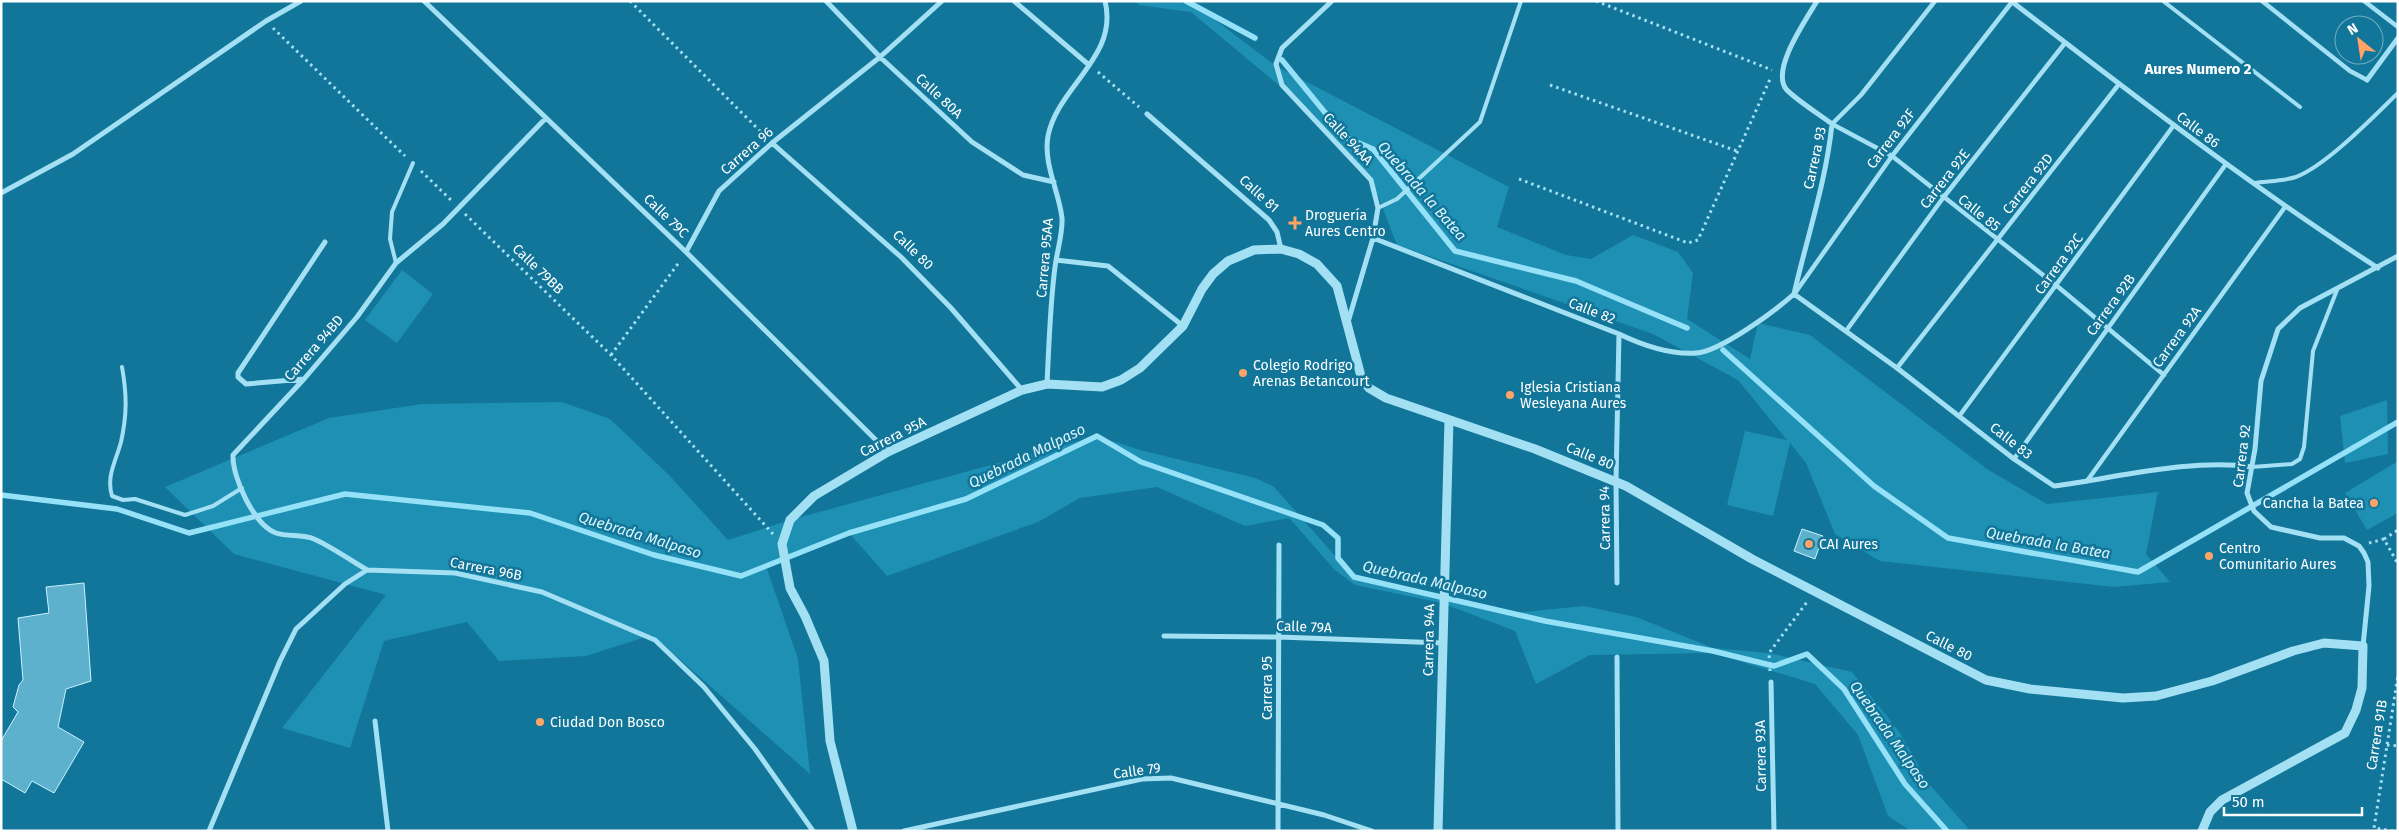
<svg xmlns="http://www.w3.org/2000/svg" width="2399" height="832" font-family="'Fira Sans',sans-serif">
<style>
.green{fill:#1d90b4}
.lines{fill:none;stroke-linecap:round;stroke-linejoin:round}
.stream{stroke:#95e1f7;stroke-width:5.5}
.building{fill:#5eb1cc;stroke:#cbf2fe}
.path{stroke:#a3e0f4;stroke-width:3;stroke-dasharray:2.5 4;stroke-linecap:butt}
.service{stroke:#a3e0f4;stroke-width:4}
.pedestrian{stroke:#a3e0f4;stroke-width:4.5}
.minor{stroke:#a3e0f4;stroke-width:5}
.tertiary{stroke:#a3e0f4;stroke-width:9}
.poi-dot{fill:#ffa466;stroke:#117699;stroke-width:2}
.labels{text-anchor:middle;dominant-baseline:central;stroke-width:5;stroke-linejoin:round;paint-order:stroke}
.street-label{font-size:14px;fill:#fff;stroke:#117699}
.poi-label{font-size:14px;fill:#fff;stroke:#117699;text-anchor:start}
.neighbourhood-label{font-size:15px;font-weight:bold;fill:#fff;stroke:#117699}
.water-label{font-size:15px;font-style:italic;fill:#dbf5fd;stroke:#117699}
</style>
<rect width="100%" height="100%" fill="#117699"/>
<path class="green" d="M1135,1H1190L1276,66L1509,187L1497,227L1566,255L1591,259L1633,235L1678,252L1693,273L1687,319L1750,359L1758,323L1810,335L1987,469L2047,504L2158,492L2146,554L2170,582L2114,587L1880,561L1835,534L1806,463L1790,443L1773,516L1727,505L1745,431L1787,440L1738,380L1653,334L1397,245L1371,178L1281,87L1191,12L1139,5Z
M402,270L433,294L397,343L365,320Z
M2387,400L2388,454L2345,463L2340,416Z
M562,402L610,419L669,475L728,540L790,520L1097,436L1140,450L1255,478L1273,486L1354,577L1513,613L1584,606L1636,617L1713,648L1769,653L1852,672L1900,733L1930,785L1968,828L1964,831H1911L1888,816L1858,735L1815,684L1712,653L1590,655L1536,684L1515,631L1442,603L1355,585L1335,570L1289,518L1245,526L1157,487L1080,498L1038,522L887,576L849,533L766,566L798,659L810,774L652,635L586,656L499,661L467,622L384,641L350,748L282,728L386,595L234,554L165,487L329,418L422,404Z
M2398,461V513L2367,530L2345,493Z"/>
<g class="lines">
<path class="stream" d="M1186,1L1255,38
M1282,60L1345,137L1373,149L1455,251L1576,281L1687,328
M1723,350L1874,486L1948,538L2138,572L2398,422
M1,495L117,509L189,533L345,494L530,513L654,555L741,576L849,533L966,499L1097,436L1141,462L1323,525L1338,538V558L1354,577L1545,621L1713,651L1774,666L1807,654L1844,689L1905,784L1947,831"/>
</g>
<path class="building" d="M1802,529L1823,536L1815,559L1794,551Z
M84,583L91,681L66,689L58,727L84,742L54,793L32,781L25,793L1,779V741L18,712L13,707L19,685L23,680L18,618L49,613L46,587Z"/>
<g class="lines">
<path class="path" d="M630,1L764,135
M1596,1L1772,70
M273,28L405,156
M1098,72L1139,107
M1550,85L1737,151
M421,171L452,201
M1519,179L1688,243L1698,240L1771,77
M465,214L611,355L773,534
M611,355L680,261
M2384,539L2398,530
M2369,543L2384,539L2398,564
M1770,671L1769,653L1807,602
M2387,745L2398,746
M2393,831L2374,828L2398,675"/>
<path class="service" d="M2163,1L2300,107
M2254,183C2267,181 2284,181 2296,177C2327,165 2373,117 2398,93
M1378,208L1397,199L1480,122L1521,1
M396,263L390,239L392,212L413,163
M122,367C127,395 127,415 121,442C116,461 106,476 112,496L123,500L135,499L185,515L213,506L242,488
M2252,467L2292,464L2300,459L2304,447L2313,351L2337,290"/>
<path class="pedestrian" d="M1935,1L1861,95L1832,124L1892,156L2057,286L2164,375
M2262,1L2350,71L2367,80
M2364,1L2398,27
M1795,293L1892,156L2012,2
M1846,331L1943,198L2065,43
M1897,368L2119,84
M1960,415L2174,125
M2014,459L2226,164
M2087,481L2285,207"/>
<path class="minor" d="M424,1L686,252L888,452
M826,1L880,57L972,142L1023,175L1054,182
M1014,1L1089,65
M1332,1L1282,48L1276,64L1282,85L1371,180L1378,208L1373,238L1348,322
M2011,1C2131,93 2250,186 2378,268
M2367,80L2398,38
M1147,114L1269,220L1277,232L1281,249
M772,143L901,257L951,308L1022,390
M1,193L73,154L266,21L301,1
M1373,238L1619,334C1642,345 1669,355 1696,353C1720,352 1776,310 1794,294
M686,252L719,191L772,143L880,57L942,1
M1056,260L1108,266L1183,326
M1794,294L1897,368L2014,459L2054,486C2115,478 2192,458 2252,467
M1794,294C1807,237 1826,182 1832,124C1820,115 1795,99 1786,89C1771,69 1806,20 1817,1
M304,379L246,384L238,377V373L325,242
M1047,384C1049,345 1050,305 1055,267C1057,251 1063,233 1062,218C1059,191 1043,164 1048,136C1058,86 1119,57 1105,1
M367,570C350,560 332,547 314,539C302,534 288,537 276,533C254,525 232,477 233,455L304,379L357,317L396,263L443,224L546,118
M1617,583L1616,481L1619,334
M1164,636L1279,637L1443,643
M2363,646L2369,586L2368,562L2364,553L2359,546L2344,538H2320L2271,527L2254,511L2247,493L2255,449L2261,381L2278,329L2300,308L2398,256
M1617,657L1618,831
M1771,682L1774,831
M375,721L388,831
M209,831L280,661L296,629L345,584L367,570L455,573L542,592L655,640L704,687L755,749L813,831
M904,831L1142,779L1171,778L1324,815L1372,831
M1278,831L1279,545"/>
<path class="tertiary" d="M853,831L830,741L824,661L805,616L790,588L782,544L790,520L814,496L888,452L1022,390L1047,384L1102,387L1121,380L1140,368L1183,326L1202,289L1213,274L1228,261L1254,250L1281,249L1299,254L1317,264L1337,286L1362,380L1369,388L1386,398L1535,449L1626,486L1752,559L1986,680L2030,689L2123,698L2156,696L2212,681L2293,651L2324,643L2363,646L2362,688L2356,710L2345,733L2222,800L2210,812L2202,831
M1438,831L1449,420"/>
</g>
<g class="poi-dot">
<path d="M1292.5 215.5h5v5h5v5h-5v5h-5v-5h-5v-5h5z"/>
<circle cx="1243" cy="373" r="5"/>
<circle cx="1510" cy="395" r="5"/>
<circle cx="2374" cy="503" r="5"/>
<circle cx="1809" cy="544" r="5"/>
<circle cx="2209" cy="556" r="5"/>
<circle cx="540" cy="722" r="5"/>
</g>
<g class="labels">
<g class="street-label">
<text transform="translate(939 96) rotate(43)">Calle 80A</text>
<text transform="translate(2198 130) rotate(37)">Calle 86</text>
<text transform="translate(1348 139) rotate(47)">Calle 94AA</text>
<text transform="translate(1891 139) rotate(-53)">Carrera 92F</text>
<text transform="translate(747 151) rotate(-41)">Carrera 96</text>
<text transform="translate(1815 158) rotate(-78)">Carrera 93</text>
<text transform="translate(1945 179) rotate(-52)">Carrera 92E</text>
<text transform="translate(2028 184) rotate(-52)">Carrera 92D</text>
<text transform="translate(1259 194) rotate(42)">Calle 81</text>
<text transform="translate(1979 213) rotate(39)">Calle 85</text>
<text transform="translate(666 216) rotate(44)">Calle 79C</text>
<text transform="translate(913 250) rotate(44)">Calle 80</text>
<text transform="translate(1045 258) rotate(-85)">Carrera 95AA</text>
<text transform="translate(2059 264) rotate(-54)">Carrera 92C</text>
<text transform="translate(538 269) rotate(44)">Calle 79BB</text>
<text transform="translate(2111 305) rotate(-54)">Carrera 92B</text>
<text transform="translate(1592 311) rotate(21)">Calle 82</text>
<text transform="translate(2177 337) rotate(-54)">Carrera 92A</text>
<text transform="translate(314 348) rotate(-49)">Carrera 94BD</text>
<text transform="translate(893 437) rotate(-27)">Carrera 95A</text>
<text transform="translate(2011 441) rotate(38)">Calle 83</text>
<text transform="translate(1590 456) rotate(22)">Calle 80</text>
<text transform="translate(2242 456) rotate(-83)">Carrera 92</text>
<text transform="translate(1605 518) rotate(-91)">Carrera 94</text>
<text transform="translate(486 569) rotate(11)">Carrera 96B</text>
<text transform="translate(1304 627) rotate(2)">Calle 79A</text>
<text transform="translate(1429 640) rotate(-89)">Carrera 94A</text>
<text transform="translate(1949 646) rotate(27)">Calle 80</text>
<text transform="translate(1267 688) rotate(-90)">Carrera 95</text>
<text transform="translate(2377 735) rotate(-81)">Carrera 91B</text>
<text transform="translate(1761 756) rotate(-91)">Carrera 93A</text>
<text transform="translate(1137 771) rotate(-8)">Calle 79</text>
</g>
<g class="poi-label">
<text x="1305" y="215">Droguería<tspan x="1305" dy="16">Aures Centro</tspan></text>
<text x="1253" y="365">Colegio Rodrigo<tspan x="1253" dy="16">Arenas Betancourt</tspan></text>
<text x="1520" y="387">Iglesia Cristiana<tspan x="1520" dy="16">Wesleyana Aures</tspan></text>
<text x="2364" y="503" text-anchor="end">Cancha la Batea</text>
<text x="1819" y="544">CAI Aures</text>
<text x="2219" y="548">Centro<tspan x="2219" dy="16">Comunitario Aures</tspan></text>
<text x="550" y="722">Ciudad Don Bosco</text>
</g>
<g class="neighbourhood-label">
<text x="2198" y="69">Aures Numero 2</text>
</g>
<g class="water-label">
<text transform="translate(1422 191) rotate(49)">Quebrada la Batea</text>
<text transform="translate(1027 456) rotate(-26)">Quebrada Malpaso</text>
<text transform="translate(640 535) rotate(17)">Quebrada Malpaso</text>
<text transform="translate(2048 543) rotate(10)">Quebrada la Batea</text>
<text transform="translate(1425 580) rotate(13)">Quebrada Malpaso</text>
<text transform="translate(1890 735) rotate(55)">Quebrada Malpaso</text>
</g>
</g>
<rect width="2399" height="832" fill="none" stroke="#ffffff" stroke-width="5"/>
<g transform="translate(2359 40) rotate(330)"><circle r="24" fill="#117699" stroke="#70adc2"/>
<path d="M0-4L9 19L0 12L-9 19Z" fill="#ffa466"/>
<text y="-8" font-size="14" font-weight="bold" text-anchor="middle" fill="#ffffff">N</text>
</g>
<path d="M2224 807v8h138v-8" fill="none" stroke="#ffffff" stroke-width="2.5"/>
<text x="2232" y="807" font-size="15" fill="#ffffff" stroke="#117699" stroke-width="4" paint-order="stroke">50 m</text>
</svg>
